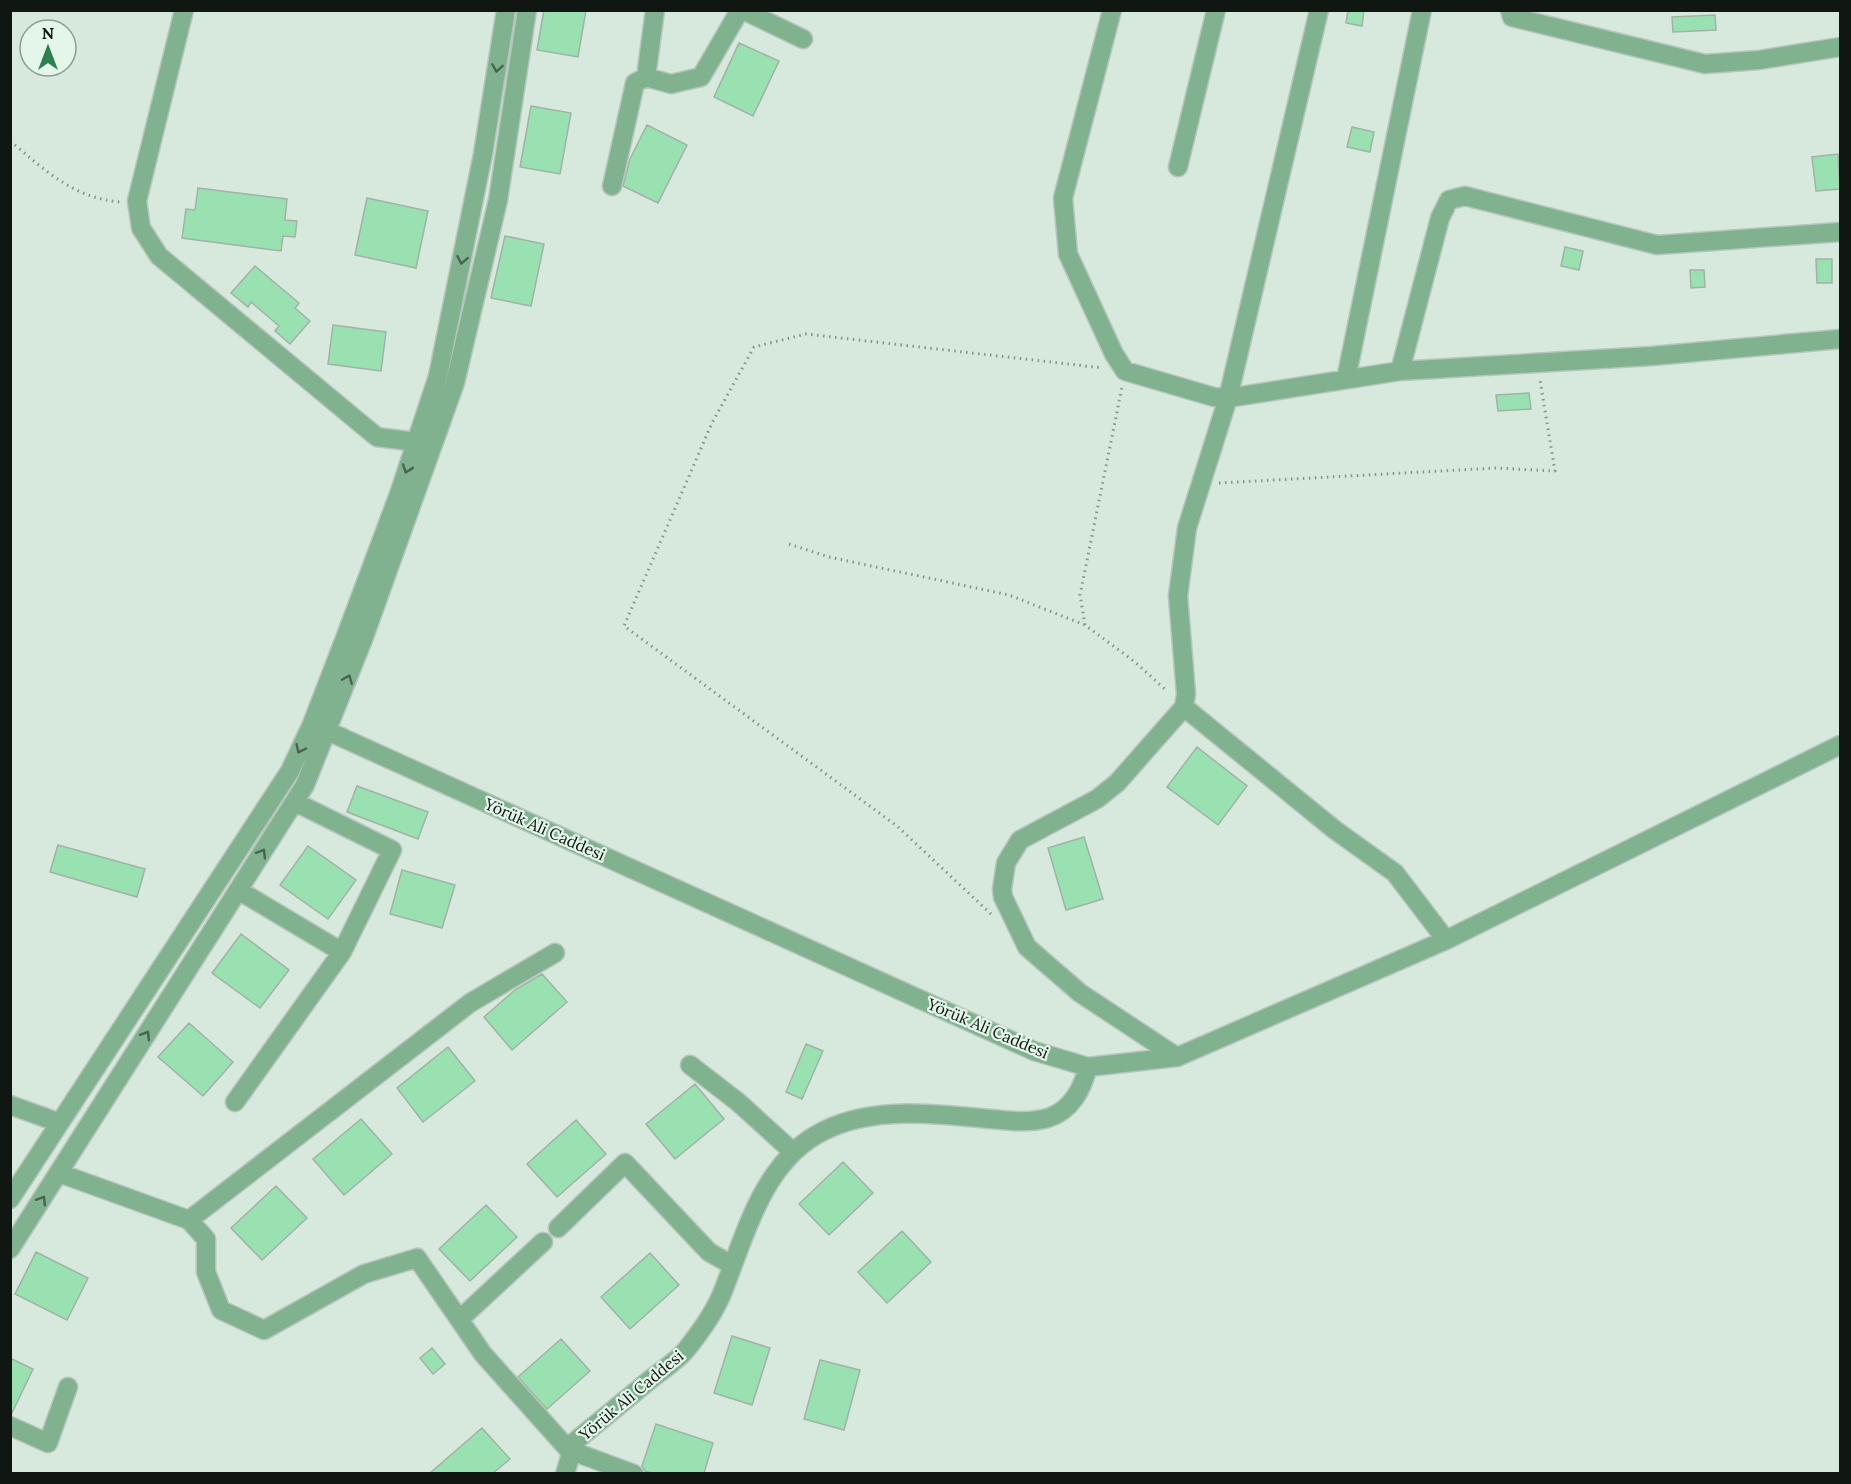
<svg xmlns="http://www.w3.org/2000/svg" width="1851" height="1484" font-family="Lora,serif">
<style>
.building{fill:#9ae1b1;stroke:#a1b2a6;stroke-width:1.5}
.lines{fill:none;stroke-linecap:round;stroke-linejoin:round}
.minor-casing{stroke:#b7c6bc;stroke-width:21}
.path{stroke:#87938b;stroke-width:3;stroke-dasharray:1.5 4.5;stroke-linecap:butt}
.minor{stroke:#81b290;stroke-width:18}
.oneway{stroke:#486451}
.labels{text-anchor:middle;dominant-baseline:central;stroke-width:4.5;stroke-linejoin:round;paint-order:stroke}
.street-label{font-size:16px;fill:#101612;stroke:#e4f6e9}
</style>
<rect width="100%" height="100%" fill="#d7e8dc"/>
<path class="building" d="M544,10H586L578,57L537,50Z
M1348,10H1364L1362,26L1346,23Z
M1715,15L1716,30L1673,32L1672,17Z
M739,43L779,61L753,116L714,97Z
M531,106L571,113L560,174L520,167Z
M647,125L687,145L658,203L623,186L630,159Z
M1352,127L1374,132L1370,152L1347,147Z
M1838,154L1840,189L1816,191L1812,157Z
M198,188L287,199L285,220L297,221L295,237L283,236L281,251L182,238L186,209L195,210Z
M367,198L428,211L416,268L355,255Z
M505,236L544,244L531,306L491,298Z
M1565,247L1583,251L1579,270L1561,266Z
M1816,259H1832V283H1817Z
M255,266L299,303L295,308L310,321L290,344L275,331L279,326L251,302L248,307L231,293Z
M1690,270H1704L1705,287L1691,288Z
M333,325L386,332L381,371L328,364Z
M1529,393L1531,409L1498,411L1496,395Z
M1197,747L1247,786L1218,825L1167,787Z
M357,786L428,812L418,839L347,812Z
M1084,837L1103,899L1066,910L1048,848Z
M58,845L145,869L137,897L50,872Z
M308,846L356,880L328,919L280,885Z
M402,870L455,885L442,928L390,914Z
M241,934L289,970L260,1008L212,973Z
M542,974L567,1002L512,1050L484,1017L515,990Z
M189,1023L233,1062L203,1096L158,1057Z
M806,1044L823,1051L802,1099L786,1092Z
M448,1047L475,1081L423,1122L397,1088Z
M695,1084L724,1119L675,1159L646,1124Z
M361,1119L392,1154L344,1195L313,1159Z
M576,1120L606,1154L557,1197L527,1164Z
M843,1162L873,1193L829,1235L799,1204Z
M276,1186L307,1218L262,1260L231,1228Z
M486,1205L517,1237L470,1281L439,1249Z
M902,1231L931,1262L887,1303L858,1272Z
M36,1252L88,1278L67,1320L15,1294Z
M650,1253L679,1285L630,1329L601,1297Z
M732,1336L770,1348L752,1405L714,1393Z
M561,1339L590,1371L547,1409L518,1377Z
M432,1348L445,1364L433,1374L420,1358Z
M10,1358L33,1369L11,1415H10Z
M820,1360L860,1370L844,1430L804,1419Z
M656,1424L713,1443L704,1473H653L645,1471L642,1466Z
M482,1428L510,1459L493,1473H430Z"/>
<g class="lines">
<g class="minor-casing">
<path id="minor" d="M184,10L137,201L141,228L159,256L366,428L377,437L416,442
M655,10L646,77L671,84L701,77L740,10
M743,10L803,39
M1112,10L1063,198L1068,254L1114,354L1125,371L1214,397L1228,398L1400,371L1652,356L1840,339
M1510,10L1512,17L1705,64L1759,60L1840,47
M1178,167L1216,10
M612,186L635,83L646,77
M1400,371L1440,218L1449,200L1465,196L1657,245L1840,232
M1346,379L1422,10
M1184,707L1335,830L1395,873L1446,940
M312,724L1034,1051L1088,1067C1082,1089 1072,1110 1048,1118C1026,1124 1002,1120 980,1118C926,1113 865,1106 816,1135C760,1168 744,1240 721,1296C713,1314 698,1335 686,1350C677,1361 662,1370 651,1379C623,1402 595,1425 567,1448L572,1451L565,1474
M238,890L342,952
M1177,1057L1080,993L1027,947L1003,897L1002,889L1006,863L1020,840L1097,799L1117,783L1184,707L1186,694L1178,596L1187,528L1228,398L1319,10
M690,1065L738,1102L793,1152
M1088,1067L1177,1057L1446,940L1840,745
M235,1102L342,952L392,850L295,802
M10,1105L60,1123
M59,1173L189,1220L206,1239V1272L221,1310L264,1330L364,1274L417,1258L483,1354L567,1448
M10,1199L290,771L312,724L347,633L399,494L438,376L483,154L506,10
M189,1220L470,1003L555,953
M558,1228L625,1163L709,1252L732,1265
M10,1249L305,785L364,637L455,383L498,200L527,10
M460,1319L543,1242
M10,1426L48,1443L68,1387
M572,1451L634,1474"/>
</g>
<path class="path" d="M10,141C45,170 73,198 120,202
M1219,483L1496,468L1555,471L1540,380
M789,544L829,557L1009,595L1085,625L1135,662L1167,691
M1085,625L1080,595L1122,387
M991,914L897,826L624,626L712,423L754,347L806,334L1103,368"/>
<use href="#minor" class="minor"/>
</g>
<defs><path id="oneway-chevron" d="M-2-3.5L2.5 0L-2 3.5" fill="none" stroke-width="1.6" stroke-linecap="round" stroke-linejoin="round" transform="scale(1.5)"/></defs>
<g class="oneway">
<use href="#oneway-chevron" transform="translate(497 68) rotate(99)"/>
<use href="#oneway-chevron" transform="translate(462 260) rotate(101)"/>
<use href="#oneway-chevron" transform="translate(407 469) rotate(109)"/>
<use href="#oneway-chevron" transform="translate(348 679) rotate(-68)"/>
<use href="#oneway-chevron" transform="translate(300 749) rotate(115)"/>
<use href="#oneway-chevron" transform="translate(262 853) rotate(-58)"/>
<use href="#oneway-chevron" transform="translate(146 1035) rotate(-58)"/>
<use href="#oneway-chevron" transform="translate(42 1200) rotate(-58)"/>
</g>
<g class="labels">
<g class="street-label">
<text transform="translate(545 829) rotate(24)">Yörük Ali Caddesi</text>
<text transform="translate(988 1028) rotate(23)">Yörük Ali Caddesi</text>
<text transform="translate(631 1395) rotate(-40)">Yörük Ali Caddesi</text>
</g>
</g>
<rect width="1851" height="1484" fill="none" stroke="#101612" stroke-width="24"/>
<g transform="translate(48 48)"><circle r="28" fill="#e4f6e9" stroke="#8f9c93" stroke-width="1.5"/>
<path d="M0-4.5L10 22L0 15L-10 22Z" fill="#2e7f50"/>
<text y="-9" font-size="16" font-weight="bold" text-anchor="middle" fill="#101612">N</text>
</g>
</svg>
